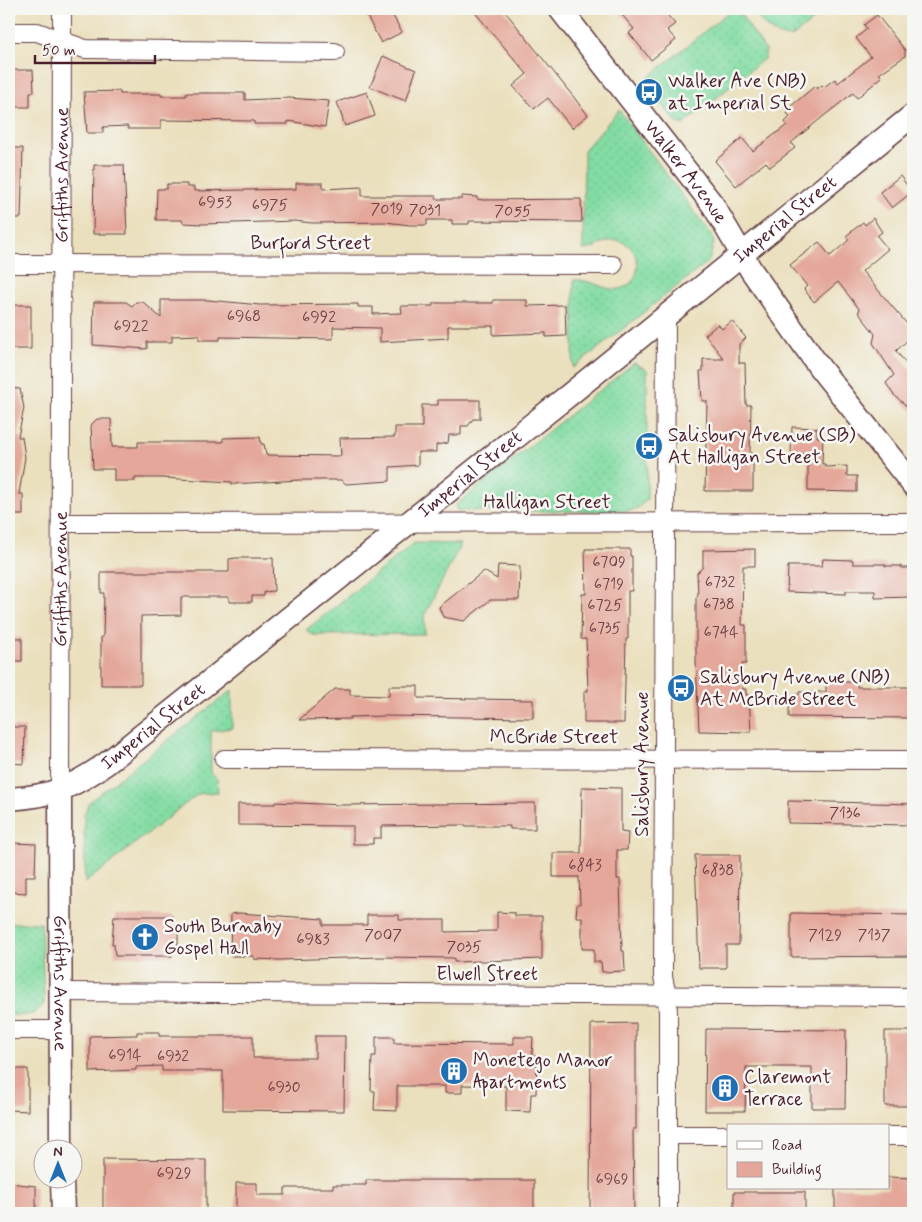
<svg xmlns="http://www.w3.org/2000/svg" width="922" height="1222" font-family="Mynerve,sans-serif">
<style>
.grass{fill:url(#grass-dots);stroke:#667e67}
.building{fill:#e4a79a}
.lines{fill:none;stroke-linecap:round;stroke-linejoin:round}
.minor-casing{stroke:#623c41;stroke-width:20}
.tertiary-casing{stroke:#623c41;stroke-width:25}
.minor{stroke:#fff;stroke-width:18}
.tertiary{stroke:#fff;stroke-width:22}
.labels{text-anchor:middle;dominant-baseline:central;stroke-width:5;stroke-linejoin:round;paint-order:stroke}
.number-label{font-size:16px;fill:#704147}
.poi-label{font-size:19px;fill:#4a1f2b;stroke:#f6f6f2;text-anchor:start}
.street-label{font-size:19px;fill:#4a1f2b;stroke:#f6f6f2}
</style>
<defs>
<pattern id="grass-dots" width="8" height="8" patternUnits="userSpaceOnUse" patternTransform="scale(1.25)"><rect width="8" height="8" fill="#82dca3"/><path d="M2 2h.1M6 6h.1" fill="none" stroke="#72bc8c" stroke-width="1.8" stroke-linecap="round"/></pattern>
</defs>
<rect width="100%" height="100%" fill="#f6f6f2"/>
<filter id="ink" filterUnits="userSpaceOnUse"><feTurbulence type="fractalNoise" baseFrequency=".02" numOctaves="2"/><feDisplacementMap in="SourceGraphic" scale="10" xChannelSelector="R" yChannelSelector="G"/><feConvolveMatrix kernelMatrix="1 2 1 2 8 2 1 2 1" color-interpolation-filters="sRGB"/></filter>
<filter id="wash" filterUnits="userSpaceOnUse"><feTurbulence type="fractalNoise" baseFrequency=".0096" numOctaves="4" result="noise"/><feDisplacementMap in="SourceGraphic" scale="20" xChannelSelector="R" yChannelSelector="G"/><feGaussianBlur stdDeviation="1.12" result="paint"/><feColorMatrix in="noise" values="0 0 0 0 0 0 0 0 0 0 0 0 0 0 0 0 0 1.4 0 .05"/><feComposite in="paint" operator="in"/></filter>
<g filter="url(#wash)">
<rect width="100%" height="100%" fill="#ebe0be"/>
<path class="grass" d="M732,9H737L766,51L764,59L683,125L676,122L644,81Z
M752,9H828L792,37C769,36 765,26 752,9Z
M619,110L712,236L714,243L709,261L573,368L574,280C592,279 606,292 619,289C644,284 643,248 620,241C606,237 596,250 583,250L584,150Z
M634,363L647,370V499L639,507L630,511H459L456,509V505Z
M414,543L461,544L424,616L425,634L313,635L306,630Z
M232,690V728L211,731V773L217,779L218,792L198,794L85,883L84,815L89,802Z
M9,923H41L44,1003C37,1018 23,1015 9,1015Z"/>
<g id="blocks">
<path class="building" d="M363,9H389L402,32L381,43Z
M472,9H503L588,115L572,128L548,98L534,109L513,86L527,74Z
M617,9H662L675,24L667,30L676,40L651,60L629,33L634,29Z
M877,15L905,50V56L879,74L882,77L857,98L853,93L820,119L791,143L795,148L770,167L766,162L736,186L715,161L742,138L753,151L787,125L785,122L790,117L787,113L791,109L790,107L815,86L817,89L822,85L824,87L835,79L838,83L871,57L856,38L867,29L864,25Z
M383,56L416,70L406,101L370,87Z
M9,70H33L34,92H30V107H9Z
M120,91V94H161V96H186V93H245V100L289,98L329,101L325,127L288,121V124H254V121L161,120V129H128V126L103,127V133H87L84,92Z
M367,92L375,116L345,126L337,102Z
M9,148H23L21,218H9Z
M94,165H124L127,234H93Z
M900,176L912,192L892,208L880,192Z
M296,183H323V189L362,187V196H436V199H462V196L477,197V199L483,200L581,199L582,222L469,221V224H452V220H427V225H410L385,222L312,223L295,221L203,224L183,223L182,220H156L157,189H167V184H187V187H194V191L296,189Z
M873,218L882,232L877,236L888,249L862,271L913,331V335L896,351L913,372V412L893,394L886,383L894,375L873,343L875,334L858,312L860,310L838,282L814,302L804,289L807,286L790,265L819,242L830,256L849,240L846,236L863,222L865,225Z
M161,300H208L260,305L358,304V307H373V314L402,313L401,306H433V303H493V300H527V306L565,305L566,336L546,337V333L493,335V326H448V338L380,342V328L333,327V339L220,337V340H199V335L172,336V342H147V349L93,345L94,302H126L132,306L136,302H143L161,318Z
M9,305H31V349H9Z
M732,321L746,338L739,344V363H745L746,405H751L750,453H753V491H705L707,401H702L700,371H703V359H724L705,335L718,324L722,329Z
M9,388L20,389L24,408L18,437H22L25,457L19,494H23V515H9Z
M438,400H480V419H473L468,426H461V435H449L448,443L436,445V452H418V465L390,467V481L346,484L341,480H299L232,484V482L162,478H135V481H114V469H93L91,425L97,419H111L112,447H138V442H223V438L260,437L261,444H264L266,455L341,456L340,438L395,437V427H422V405H438Z
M792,427L817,428V437H823L822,464H825V467L847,466V476H857V492L808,491V454L791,453Z
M585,549H630V556H632V591H628V639H626L624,723H584V691H588L587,662L586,639H581L582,594H586Z
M755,549V566H743L742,625H746V664H742V689H746V695H749L751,732L699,731L696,660V597L698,595L697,573L703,567V550Z
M236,558H273L274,591L264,592V596H252V602H229V597H181V615L141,616V685H101V637H103L104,593H101V572H229V559Z
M823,559L853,560V564H885V566H901V568H913V597L875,598V591H846V594L787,592L788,566H822Z
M498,565L520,566L519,600H490L464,621L443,617L439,607L484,571L497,579Z
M9,638H22V661H9Z
M844,679V682H857V687H913V718L789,717V695H799V692H826V680Z
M389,686H418V698L533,700V718L385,716L350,717V719L299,720L335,689H350V695L389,696Z
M9,727H25L24,764L9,763Z
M582,787L621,788V832L628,833L627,850H617V879H620L622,951H624L625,971L602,972L601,962H594V949H582V917H576L577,904H580L579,877H553V853H581Z
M788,801L913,804V825L788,823Z
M275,802L343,805L535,803V829H510V826H466V825L381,826V838H373V844H353V826L238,825V804H275Z
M13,843L36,844L35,876H26V893L12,892Z
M695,855H740L739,945H726V968H699Z
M497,912L515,913V916H542V959L454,962V958L380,957L279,960L254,959V956H230L231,914L239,913L323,919V925H367V915H399V920H445V932L497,931Z
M791,913L913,915V956L791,957Z
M114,916H172V926H178V946L172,947V956H115L114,944H112Z
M636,1023V1129H633L634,1213H590L591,1024Z
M706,1029L846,1030L845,1108H812V1067H746L745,1111H705Z
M885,1031H912V1106H885Z
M137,1032H159V1036H253V1058H315V1036H345L344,1111L223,1110V1071H162V1066L136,1067V1070L90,1072V1036L137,1035Z
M376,1037H394V1043L514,1044V1037H533L532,1056H537L536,1094H531L530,1112L506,1111V1086L462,1085V1093H445V1086H397V1111L374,1110L375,1091H371L372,1056H376Z
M9,1069H28V1111L9,1110Z
M103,1159L206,1160V1213H103Z
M888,1177L913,1178V1213H835V1188H888Z
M366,1180H534V1213H236V1183H257V1195H285V1188H333V1185H366Z
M9,1183L36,1186V1213H9Z
M734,1192H805V1213H734Z"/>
</g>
</g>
<g filter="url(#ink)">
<use href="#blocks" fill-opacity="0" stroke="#623c41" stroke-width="1"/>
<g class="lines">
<g class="minor-casing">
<g id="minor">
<path d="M9,32H37L85,49L335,52"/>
<path d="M9,264L613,265"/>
<path d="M666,314L663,977L667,996L668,1013V1213"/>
<path d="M62,523L913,522"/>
<path d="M224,759L913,760"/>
<path id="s1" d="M60,791L62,9"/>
<path d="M60,992L913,997"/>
<path d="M9,1030H60"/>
<path d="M668,1135H728"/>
<path d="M888,1136H913"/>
</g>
</g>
<g class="tertiary-casing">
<g id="tertiary">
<path id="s2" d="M560,9L713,205L751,270L820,368L913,485"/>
<path id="s3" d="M60,791L61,1150"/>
<path id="s4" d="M9,799C53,796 71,788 107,763L569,395L913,115"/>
<path d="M62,1180L63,1213"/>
</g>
</g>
<use href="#minor" class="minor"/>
<use href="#tertiary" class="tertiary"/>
</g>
</g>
<defs>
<g id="bus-disc" transform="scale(1.4375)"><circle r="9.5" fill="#1f6fb2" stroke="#f6f6f2"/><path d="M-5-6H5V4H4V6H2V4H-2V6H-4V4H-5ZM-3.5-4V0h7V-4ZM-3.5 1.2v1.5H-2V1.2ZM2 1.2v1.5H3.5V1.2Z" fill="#fff"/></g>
<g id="church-disc" transform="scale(1.4375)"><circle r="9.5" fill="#1f6fb2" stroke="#f6f6f2"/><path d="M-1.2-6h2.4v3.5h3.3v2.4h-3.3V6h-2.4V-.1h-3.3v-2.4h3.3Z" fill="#fff"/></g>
<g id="building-disc" transform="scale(1.4375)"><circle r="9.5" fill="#1f6fb2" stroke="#f6f6f2"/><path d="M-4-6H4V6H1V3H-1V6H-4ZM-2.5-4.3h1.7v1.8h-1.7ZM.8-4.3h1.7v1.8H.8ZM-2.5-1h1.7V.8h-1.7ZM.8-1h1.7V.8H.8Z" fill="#fff"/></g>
</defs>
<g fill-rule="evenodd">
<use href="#bus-disc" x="649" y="92"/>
<use href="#bus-disc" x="649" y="446"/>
<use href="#bus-disc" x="681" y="688"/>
<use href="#church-disc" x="145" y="937"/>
<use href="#building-disc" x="454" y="1071"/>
<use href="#building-disc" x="725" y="1088"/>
</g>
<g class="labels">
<g class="number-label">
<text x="215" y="202">6953</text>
<text x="270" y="205">6975</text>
<text x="387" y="209">7019</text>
<text x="425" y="210">7031</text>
<text x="513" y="211">7055</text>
<text x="244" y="316">6968</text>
<text x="319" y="317">6992</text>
<text x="131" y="326">6922</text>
<text x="609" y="562">6709</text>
<text x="720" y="582">6732</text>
<text x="609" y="584">6719</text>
<text x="719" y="604">6738</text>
<text x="605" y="605">6725</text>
<text x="605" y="628">6735</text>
<text x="721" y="632">6744</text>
<text x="845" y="813">7136</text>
<text x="585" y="865">6843</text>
<text x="718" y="870">6838</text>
<text x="383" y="935">7007</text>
<text x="825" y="935">7129</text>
<text x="874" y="935">7137</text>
<text x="313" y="939">6983</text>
<text x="464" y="947">7035</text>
<text x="125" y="1055">6914</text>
<text x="173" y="1056">6932</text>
<text x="284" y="1087">6930</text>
<text x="174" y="1173">6929</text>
<text x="612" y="1179">6969</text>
</g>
<g class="poi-label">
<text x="668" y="81">Walker Ave (NB)<tspan x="668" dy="22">at Imperial St</tspan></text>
<text x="668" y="435">Salisbury Avenue (SB)<tspan x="668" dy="22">At Halligan Street</tspan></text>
<text x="700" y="677">Salisbury Avenue (NB)<tspan x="700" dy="22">At McBride Street</tspan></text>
<text x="164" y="926">South Burnaby<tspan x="164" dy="22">Gospel Hall</tspan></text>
<text x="473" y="1060">Monetego Manor<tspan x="473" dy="22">Apartments</tspan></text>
<text x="744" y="1077">Claremont<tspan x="744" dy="22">Terrace</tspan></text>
</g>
<g class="street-label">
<text stroke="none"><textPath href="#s2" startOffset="206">Walker Avenue</textPath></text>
<text stroke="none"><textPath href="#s1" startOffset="616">Griffiths Avenue</textPath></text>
<text stroke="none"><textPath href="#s4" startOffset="975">Imperial Street</textPath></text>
<text x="311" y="243">Burford Street</text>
<text stroke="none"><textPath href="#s4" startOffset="570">Imperial Street</textPath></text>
<text x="547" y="502">Halligan Street</text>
<text stroke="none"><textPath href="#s1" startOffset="212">Griffiths Avenue</textPath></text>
<text stroke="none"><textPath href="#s4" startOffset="165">Imperial Street</textPath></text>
<text x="554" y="737">McBride Street</text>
<text transform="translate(642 764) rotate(-90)">Salisbury Avenue</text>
<text x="487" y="974">Elwell Street</text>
<text stroke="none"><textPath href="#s3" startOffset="192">Griffiths Avenue</textPath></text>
</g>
</g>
<rect width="922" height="1222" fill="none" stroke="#f6f6f2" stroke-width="30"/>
<rect x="727" y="1124" width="162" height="65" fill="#f6f6f2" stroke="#b1a0a2"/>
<rect x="737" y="1141" width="25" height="8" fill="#ffffff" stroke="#b1a0a2"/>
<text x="772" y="1150" font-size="15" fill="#4a1f2b">Road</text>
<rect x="737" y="1162" width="25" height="15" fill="#e4a79a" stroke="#b1a0a2"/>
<text x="772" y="1174" font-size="15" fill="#4a1f2b">Building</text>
<g transform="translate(58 1164)"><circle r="24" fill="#f6f6f2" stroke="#b1a0a2"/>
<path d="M0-4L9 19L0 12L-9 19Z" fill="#1f6fb2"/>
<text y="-8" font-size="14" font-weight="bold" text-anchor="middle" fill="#4a1f2b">N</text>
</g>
<path d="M35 55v8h120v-8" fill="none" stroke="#4a1f2b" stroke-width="2.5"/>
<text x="42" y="55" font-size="15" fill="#4a1f2b" stroke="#f6f6f2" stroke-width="4" paint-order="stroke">50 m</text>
</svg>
